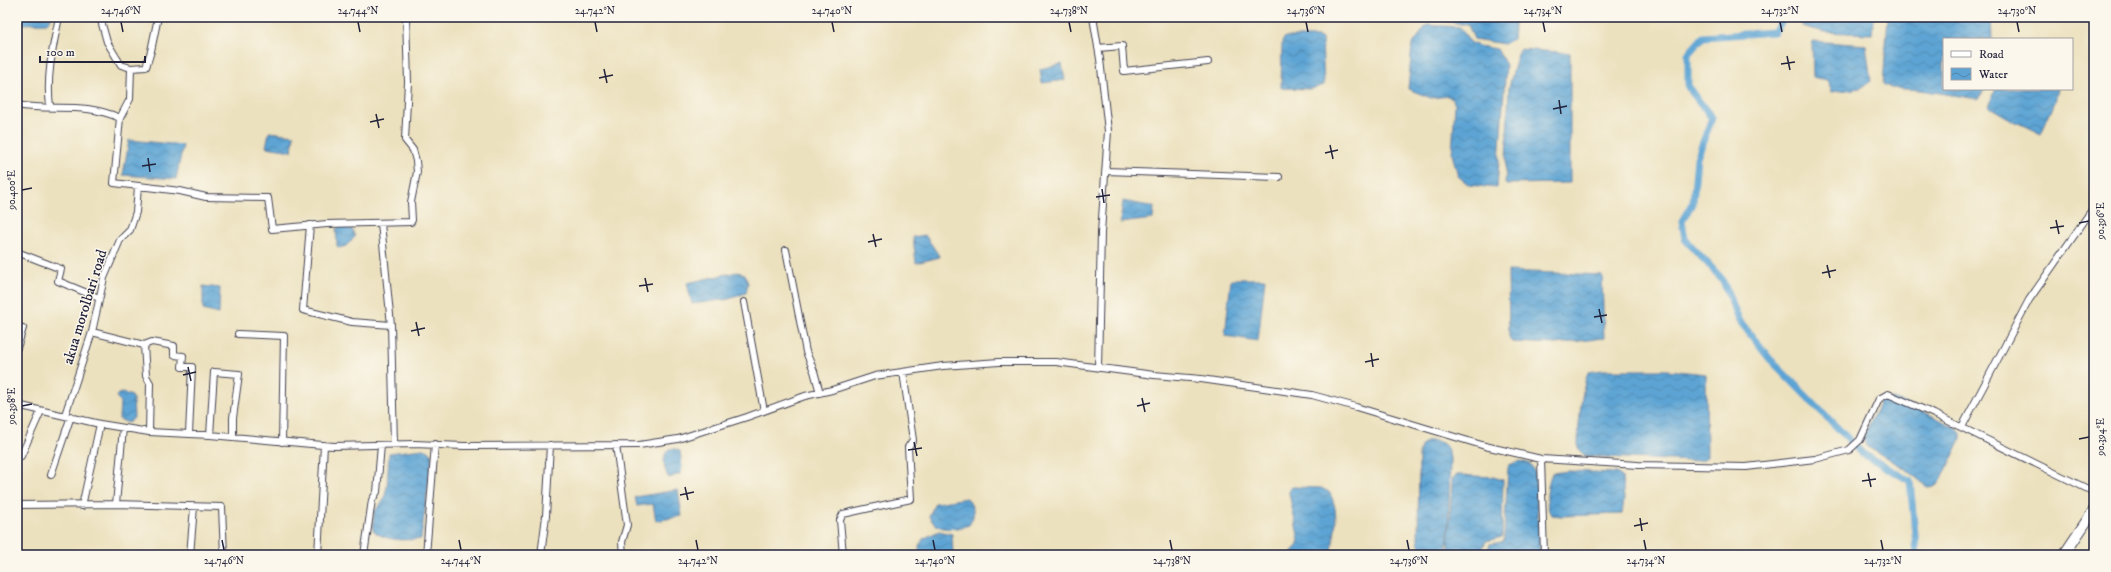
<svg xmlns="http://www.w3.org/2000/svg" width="2111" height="572" font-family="'IM FELL DW Pica',serif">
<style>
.water{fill:url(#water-waves);stroke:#406388}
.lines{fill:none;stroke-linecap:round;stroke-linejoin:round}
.canal{stroke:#5da4d4;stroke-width:7}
.minor-casing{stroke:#403f4f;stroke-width:8}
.trunk-casing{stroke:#403f4f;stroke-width:12}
.minor{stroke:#fff;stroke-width:6}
.trunk{stroke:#fff;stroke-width:10}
.ticks{fill:none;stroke:#22223b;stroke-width:1.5}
.labels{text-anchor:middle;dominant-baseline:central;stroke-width:3;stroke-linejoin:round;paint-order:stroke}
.street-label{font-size:15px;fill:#22223b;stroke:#fbf7ec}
.neatline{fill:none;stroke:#22223b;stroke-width:1.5}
.ticks-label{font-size:10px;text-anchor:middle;fill:#22223b}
</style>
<defs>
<pattern id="water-waves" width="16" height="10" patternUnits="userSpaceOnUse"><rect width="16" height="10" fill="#5da4d4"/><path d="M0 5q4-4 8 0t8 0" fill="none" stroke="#4c85ad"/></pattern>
</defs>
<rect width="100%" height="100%" fill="#fbf7ec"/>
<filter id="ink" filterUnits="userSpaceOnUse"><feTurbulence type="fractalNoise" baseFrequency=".025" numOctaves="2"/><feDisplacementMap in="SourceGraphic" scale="8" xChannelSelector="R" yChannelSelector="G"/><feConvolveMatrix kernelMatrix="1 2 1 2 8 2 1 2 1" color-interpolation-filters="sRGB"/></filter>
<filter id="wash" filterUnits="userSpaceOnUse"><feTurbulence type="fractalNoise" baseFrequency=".012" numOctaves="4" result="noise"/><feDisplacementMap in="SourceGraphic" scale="16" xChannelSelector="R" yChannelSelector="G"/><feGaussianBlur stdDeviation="0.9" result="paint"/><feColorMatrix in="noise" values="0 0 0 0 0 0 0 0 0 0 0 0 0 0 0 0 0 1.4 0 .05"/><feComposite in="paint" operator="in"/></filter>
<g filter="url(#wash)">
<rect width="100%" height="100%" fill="#ece1be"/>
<path class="water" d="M17,17H52L47,23L21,24L17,21Z
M1420,17H1515L1513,39L1504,44L1474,39L1468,25Z
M1801,17H1874L1872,34L1825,32L1802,26Z
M1888,17H1987L1991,19L1992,39H1944V89H1985L1978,99L1920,90L1891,88L1883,84Z
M1427,25L1460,27L1470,42L1478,46L1497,49L1506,65L1497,188L1469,185L1458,176L1452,154L1455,104L1449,96L1431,98L1408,89L1412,45Z
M1285,37H1319L1322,39L1324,85L1311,89L1281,88L1282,42Z
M1812,41L1866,45L1871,81L1861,88L1832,92L1827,80L1813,77Z
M1519,49L1570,53V183L1505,184L1509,87Z
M1062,64L1065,80L1042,83L1040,69Z
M1996,89H2058L2055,102L2041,134L2012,120L1988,106Z
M269,132L294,135L292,151L266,147Z
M129,140L183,145L176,179L123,175Z
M1123,201L1154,207L1153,219L1120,223Z
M341,226L352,229L355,237L346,246L339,248L337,246L336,229Z
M925,235L940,257L916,263L913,237Z
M1508,271L1602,275L1604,338L1556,344L1512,342L1509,337Z
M737,272L745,274L748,283L746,293L729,299L692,304L687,283Z
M1231,279H1265L1258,341L1225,336Z
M203,286L220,288L219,314L203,310Z
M1603,370H1668L1706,374L1707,457L1702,460L1693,461L1585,456L1578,449C1578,429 1581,390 1588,372Z
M123,393L132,396L133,399L134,418L128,423L119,419L120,401L116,397L118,394Z
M1888,398C1897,398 1957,426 1961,433V439L1942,479L1937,486L1927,487L1906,469L1866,446L1863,437L1880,402Z
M1428,441C1443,440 1448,445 1450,459L1448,540L1446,548C1438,552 1429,551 1421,548L1418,542L1419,455C1420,448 1421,444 1428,441Z
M423,449L429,451L432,456L421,539C406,540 385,542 373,530L374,512L384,500L387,486L389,453Z
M669,449H675L680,451L682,467L680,474L669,478C664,470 661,456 669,449Z
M1520,461L1529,463L1535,473L1540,555H1486L1490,544L1502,542L1504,539L1508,468L1509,465Z
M1569,471L1617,473L1622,477L1624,499L1622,514L1561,516L1551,515C1544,503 1547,485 1552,473Z
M1457,475L1493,477L1503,480L1502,537L1486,541L1480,554L1477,555L1456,554L1448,551L1452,485V479Z
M1293,487L1321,488L1329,492C1340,511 1335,529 1332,549L1334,555H1289L1297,546L1299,540L1289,493L1290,488Z
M678,490L682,516L656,521L653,504L637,506L635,497Z
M967,498C974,508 976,515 969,525C954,530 936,532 929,516L935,503Z
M939,531L952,534L953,555H920L919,547L923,539Z"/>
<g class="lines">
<path class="canal" d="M1785,17L1774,32L1703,37L1688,54V87L1712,118L1697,158L1693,202L1682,221L1685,239L1722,279L1739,320L1769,358L1863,454L1910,481L1917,555"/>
</g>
</g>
<g filter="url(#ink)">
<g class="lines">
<g class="minor-casing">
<path id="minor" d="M100,17L107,42L121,65L131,68
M1093,17L1100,59L1108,131L1101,233L1098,368
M1098,48L1122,46L1124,71L1208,62
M17,105C54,112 82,101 120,118L114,183L180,191L206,197L268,198L272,229L327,224L411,222L412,220L411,202L417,172L416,161L413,150L405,140L408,82L406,17
M50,106C46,77 53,46 59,17
M120,118L130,99L131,68L146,67L151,51L158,17
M1106,171L1279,177
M381,223L391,325L394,444
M310,225L303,310L352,322L391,325
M786,250L806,352L814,371L820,393
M17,252L61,269L58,281L99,298
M744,302L764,411
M17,326L23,328L17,348
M92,332L144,345L152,342L174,346V355L183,356L182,367H192L189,434
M238,334L284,336L282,442
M144,345L146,376L150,383L149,432
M17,405L100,424L149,432L210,435L334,446L414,444L464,446L639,445L678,439L747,417L805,396L832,390L875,376L943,366L999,362H1056L1154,375L1201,379L1312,395L1356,407L1485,446L1541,459L1638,465L1746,467L1815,459L1849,450L1860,440L1879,399L1888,394L1934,414L2094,492
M17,414L21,406
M65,415L92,332L104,278L120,240L130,230L136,212L138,187
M1962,427L2029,300L2094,207
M210,435L214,372L239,374L233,418V437
M616,445L627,525L622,542L623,555
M1541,459L1544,555
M17,460L21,456L41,411
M51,475L71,416
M116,504L123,428
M17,505L116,504L222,507L224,555
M82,506L100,424
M190,555L194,507
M318,555L324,445
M364,555L372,500L377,492L381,445
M426,555L435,444
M541,555L546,516L550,445
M843,555L840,520L843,514L911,499L908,447L913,440L903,372"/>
</g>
<g class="trunk-casing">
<path id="trunk" d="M2064,555L2094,510"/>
</g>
<use href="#minor" class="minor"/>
<use href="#trunk" class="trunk"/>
</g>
</g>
<path class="ticks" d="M121,22L123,32M358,22L360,32M595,22L597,32M832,22L834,32M1069,22L1071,32M1306,22L1308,32M1543,22L1545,32M1780,22L1782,32M2017,22L2019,32M1787,56L1790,70M1781,64L1795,62M604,69L607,83M599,78L613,75M1559,100L1561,114M1553,109L1567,106M376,114L379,128M370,122L384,119M1330,145L1333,159M1325,153L1338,150M148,158L150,172M142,166L156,164M1102,189L1104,203M22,190L32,188M1096,197L1110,195M2056,220L2059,234M2079,223L2089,221M2050,228L2064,226M873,234L876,247M868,242L882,239M1827,265L1830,278M1822,273L1836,270M645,278L648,292M639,286L653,284M1599,309L1602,323M1594,317L1607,315M416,322L419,336M411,331L425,328M1371,353L1373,367M1365,362L1379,359M188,367L191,381M183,375L196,372M1142,398L1145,412M22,406L32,404M1137,406L1150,403M2079,439L2089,437M914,442L917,456M908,450L922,448M1868,473L1871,487M1862,481L1876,479M685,487L688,500M680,495L694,492M1640,518L1642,531M1634,526L1648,523M222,540L224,550M459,540L461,550M696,540L698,550M933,540L935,550M1170,540L1172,550M1407,540L1409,550M1644,540L1646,550M1881,540L1883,550"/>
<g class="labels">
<g class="street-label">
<text transform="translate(85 307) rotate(-73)">akua morolbari road</text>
</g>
</g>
<rect width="2111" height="572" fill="none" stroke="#fbf7ec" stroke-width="44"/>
<rect x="1943" y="38" width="130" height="52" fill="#fbf7ec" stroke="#a4a2a5"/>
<rect x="1951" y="51" width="20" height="6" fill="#ffffff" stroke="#a4a2a5"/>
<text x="1979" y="58" font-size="12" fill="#22223b">Road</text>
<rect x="1951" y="68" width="20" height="12" fill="url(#water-waves)" stroke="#a4a2a5"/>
<text x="1979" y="78" font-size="12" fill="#22223b">Water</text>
<path d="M40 56v6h105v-6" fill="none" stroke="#22223b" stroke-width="2"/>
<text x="46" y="56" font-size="12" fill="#22223b" stroke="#fbf7ec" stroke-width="3" paint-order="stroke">100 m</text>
<rect x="22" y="22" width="2067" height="528" class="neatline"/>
<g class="ticks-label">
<text x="121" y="14">24.746°N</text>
<text x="358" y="14">24.744°N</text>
<text x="595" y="14">24.742°N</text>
<text x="832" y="14">24.740°N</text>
<text x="1069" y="14">24.738°N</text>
<text x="1306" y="14">24.736°N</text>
<text x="1543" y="14">24.734°N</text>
<text x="1780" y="14">24.732°N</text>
<text x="2017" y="14">24.730°N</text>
<text transform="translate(11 190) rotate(-90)" y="4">90.400°E</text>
<text transform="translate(2100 221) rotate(-90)" y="4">90.396°E</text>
<text transform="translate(11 406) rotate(-90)" y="4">90.398°E</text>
<text transform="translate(2100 437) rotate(-90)" y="4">90.394°E</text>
<text x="224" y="564">24.746°N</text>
<text x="461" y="564">24.744°N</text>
<text x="698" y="564">24.742°N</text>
<text x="935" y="564">24.740°N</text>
<text x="1172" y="564">24.738°N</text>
<text x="1409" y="564">24.736°N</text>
<text x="1646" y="564">24.734°N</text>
<text x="1883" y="564">24.732°N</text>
</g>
</svg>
